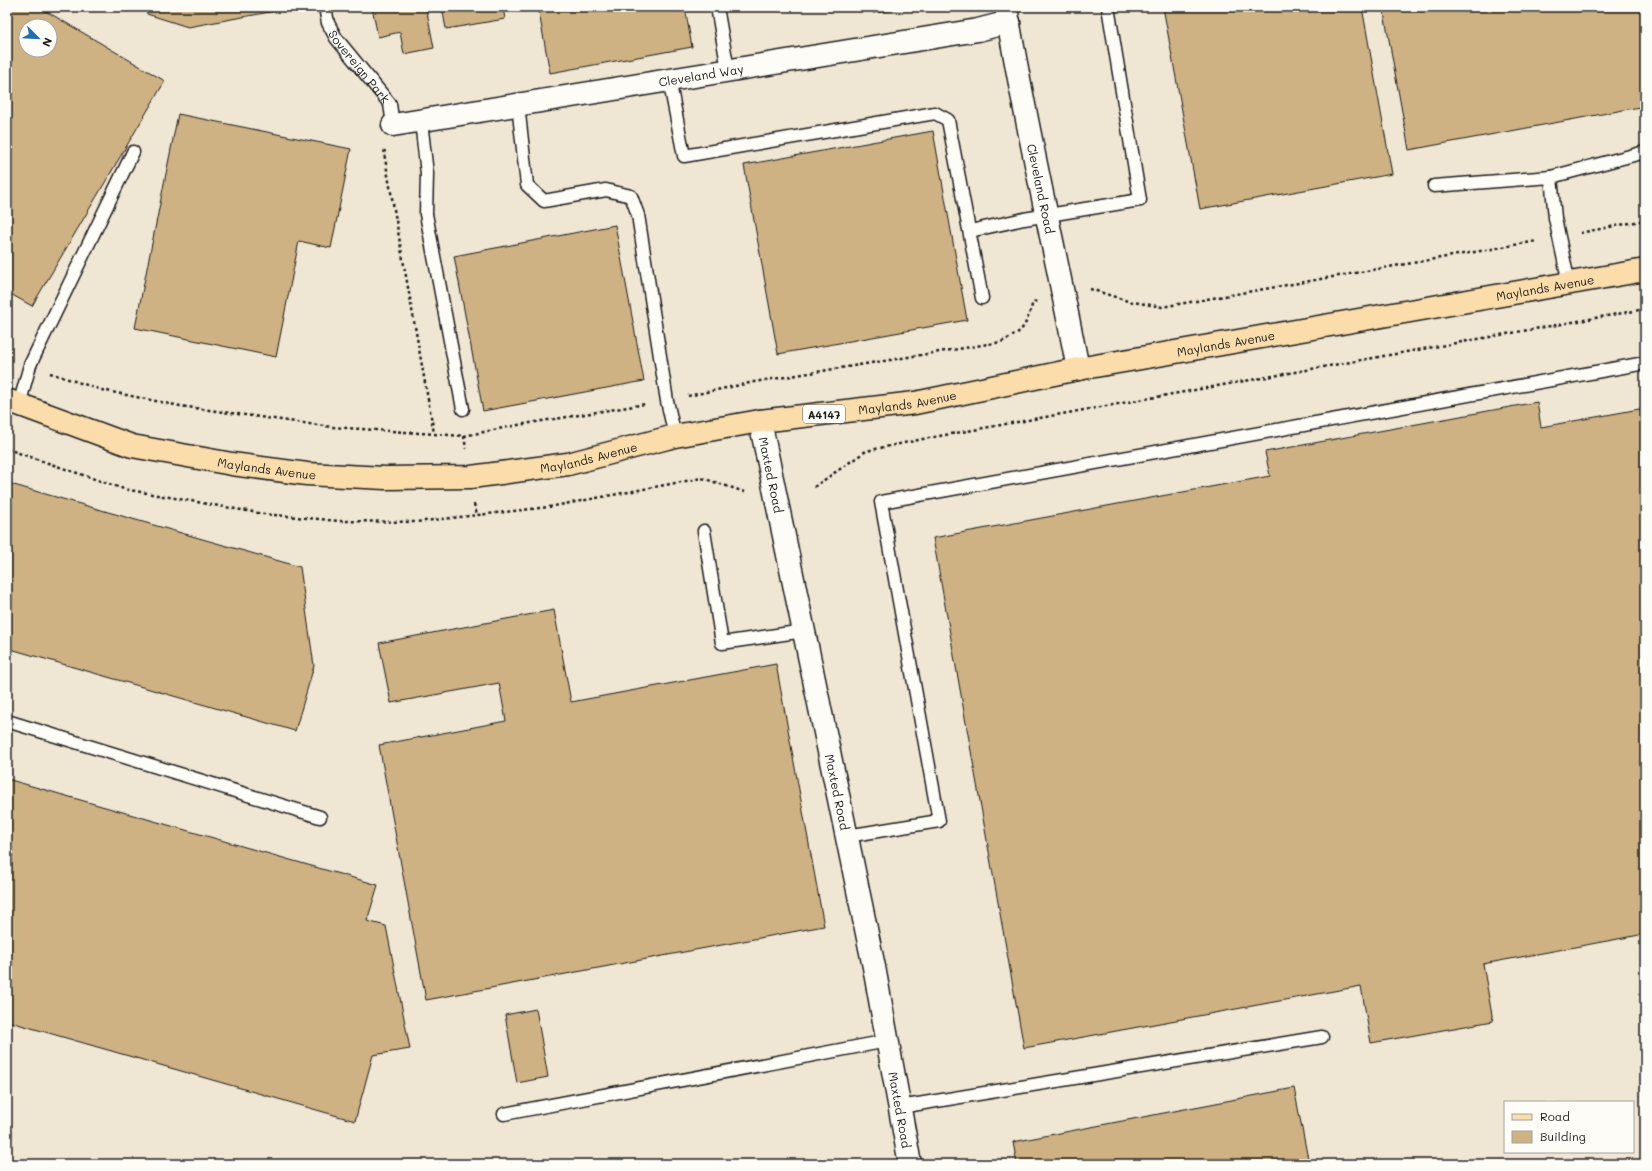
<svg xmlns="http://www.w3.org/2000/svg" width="1652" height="1171" font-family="Mali,sans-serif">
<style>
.built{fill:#efe6d4;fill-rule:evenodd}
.building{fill:#ceb283;stroke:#1c1c1c;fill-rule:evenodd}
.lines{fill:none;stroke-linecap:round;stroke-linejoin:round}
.service-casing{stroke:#1c1c1c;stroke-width:15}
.minor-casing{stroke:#1c1c1c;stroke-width:25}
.primary-casing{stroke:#1c1c1c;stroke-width:25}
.path{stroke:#1c1c1c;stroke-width:2.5;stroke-dasharray:3 3;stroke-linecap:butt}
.service{stroke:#fdfcf7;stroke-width:12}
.minor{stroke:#fdfcf7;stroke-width:22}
.primary{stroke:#fbddab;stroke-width:22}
.labels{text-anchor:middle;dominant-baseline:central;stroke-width:4;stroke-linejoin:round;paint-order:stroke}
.shield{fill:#fdfcf7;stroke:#605f5e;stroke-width:1}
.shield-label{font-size:11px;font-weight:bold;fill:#1c1c1c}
.street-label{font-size:12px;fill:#1c1c1c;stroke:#fdfcf7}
</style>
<rect width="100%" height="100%" fill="#fdfcf7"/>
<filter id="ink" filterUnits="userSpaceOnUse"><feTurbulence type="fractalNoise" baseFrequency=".025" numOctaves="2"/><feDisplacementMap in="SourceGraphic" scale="8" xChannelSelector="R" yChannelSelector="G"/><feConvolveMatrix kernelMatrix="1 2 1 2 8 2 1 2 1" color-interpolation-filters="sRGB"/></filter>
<g filter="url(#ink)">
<path class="built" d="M7,7H1645V1164H7ZM26,26H50V50H26ZM1505,1102H1633V1152H1505Z"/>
<path class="building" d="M7,7H39L165,81L32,306L7,292ZM26,26H50V50H26Z
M146,7H280L281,10L188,27L147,14Z
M372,7H426L434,48L404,54L400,32L378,37Z
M442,7H503L505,19L446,29Z
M538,7H685L692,47L550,73Z
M872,7H912L873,13Z
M1163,7H1362L1392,174L1200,209Z
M1383,7H1645V106L1409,150Z
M178,114L351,149L331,248L299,241L276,357L135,328Z
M933,131L967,320L778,354L744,165Z
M615,225L644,381L483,411L454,256Z
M1537,402L1541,427L1645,408V934L1483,964L1493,1021L1371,1043L1361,986L1024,1048L933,538L1270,476L1265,452Z
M7,483L300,567L314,666L295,731L7,648Z
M554,610L571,702L776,664L824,926L426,1000L379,745L506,721L499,683L391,703L379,643Z
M7,779L378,885L367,921L386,926L410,1049L373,1055L355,1121L7,1021Z
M536,1009L548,1077L517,1083L505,1015Z
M1294,1088L1309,1164H1017L1013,1142Z"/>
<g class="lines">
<g class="service-casing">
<g id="service">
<path id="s1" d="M325,7L328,23L336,38L390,104L393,125"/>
<path d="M717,7L728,70"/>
<path d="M669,79L684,156L935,113L948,120L982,298"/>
<path d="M518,105L527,185L544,201L606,190L631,196L638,215L667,401L675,436"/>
<path d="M421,121L427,174L426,214L463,409"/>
<path d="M1434,186L1551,177"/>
<path d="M970,231L1024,219L1140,200L1108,7"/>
<path d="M1569,284L1555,218L1551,177L1645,152"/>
<path d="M19,405L30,365L133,152"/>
<path d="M704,531L722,643L804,631"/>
<path d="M7,721L320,817"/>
<path d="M847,836L939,821L881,502L1645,363"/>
<path d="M900,1107L1322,1037"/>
<path d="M504,1114L887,1041"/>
</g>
</g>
<g class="minor-casing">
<g id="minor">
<path id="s2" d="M1006,7C1026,128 1055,248 1078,369"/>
<path id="s3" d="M393,125L978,30L1009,22"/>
<path id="s4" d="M760,421L874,967L910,1164"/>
</g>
</g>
<g class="primary-casing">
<g id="primary">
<path id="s5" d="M7,400L132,446L232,464L307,474L385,478L471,477L568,464L675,436L760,421L915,403L1078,369L1645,270"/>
</g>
</g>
<path class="path" d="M385,150L384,153L434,433
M1580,233L1645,220
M1090,289L1128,301L1162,307L1537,241
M50,373L102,390L180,406L332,427L464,436L518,425L646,404
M688,396L754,382L1001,342C1024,331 1025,328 1033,302L1038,301
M464,436L466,449
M7,449L124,489L264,514L340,521L416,522L549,507L702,478L748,493
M814,487L866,451L923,439L1645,309
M474,504L477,515"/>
<use href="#service" class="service"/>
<use href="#minor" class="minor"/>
<use href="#primary" class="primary"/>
</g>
</g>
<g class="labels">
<rect class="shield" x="803" y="405" width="42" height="18" rx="3"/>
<g class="shield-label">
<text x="824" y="414">A4147</text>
</g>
<g class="street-label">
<text stroke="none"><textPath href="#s1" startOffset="70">Sovereign Park</textPath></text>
<text stroke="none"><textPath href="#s3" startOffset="312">Cleveland Way</textPath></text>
<text stroke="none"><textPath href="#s2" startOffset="185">Cleveland Road</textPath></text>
<text stroke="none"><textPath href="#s5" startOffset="1566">Maylands Avenue</textPath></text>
<text stroke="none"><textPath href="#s5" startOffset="1242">Maylands Avenue</textPath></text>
<text stroke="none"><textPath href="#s5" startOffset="918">Maylands Avenue</textPath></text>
<text stroke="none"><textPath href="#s5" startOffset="594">Maylands Avenue</textPath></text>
<text stroke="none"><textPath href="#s5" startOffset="270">Maylands Avenue</textPath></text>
<text stroke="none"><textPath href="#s4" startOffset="55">Maxted Road</textPath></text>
<text stroke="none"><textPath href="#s4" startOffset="379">Maxted Road</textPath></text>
<text stroke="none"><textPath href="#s4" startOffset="703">Maxted Road</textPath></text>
</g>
</g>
<rect width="1652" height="1171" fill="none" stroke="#fdfcf7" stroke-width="24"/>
<rect x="12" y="12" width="1628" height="1147" fill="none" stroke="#1c1c1c" stroke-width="1.5" filter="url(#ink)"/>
<rect x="1504" y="1101" width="130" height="52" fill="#fdfcf7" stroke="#a3a29f"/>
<rect x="1512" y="1114" width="20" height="6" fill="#fbddab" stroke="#a3a29f"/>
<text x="1540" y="1121" font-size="12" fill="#1c1c1c">Road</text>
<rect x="1512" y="1131" width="20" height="12" fill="#ceb283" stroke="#a3a29f"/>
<text x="1540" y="1141" font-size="12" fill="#1c1c1c">Building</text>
<g transform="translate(38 38) rotate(114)"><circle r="19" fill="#fdfcf7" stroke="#a3a29f"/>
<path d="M0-3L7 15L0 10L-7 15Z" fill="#1f6fb2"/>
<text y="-6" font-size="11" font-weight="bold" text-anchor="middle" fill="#1c1c1c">N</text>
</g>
</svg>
